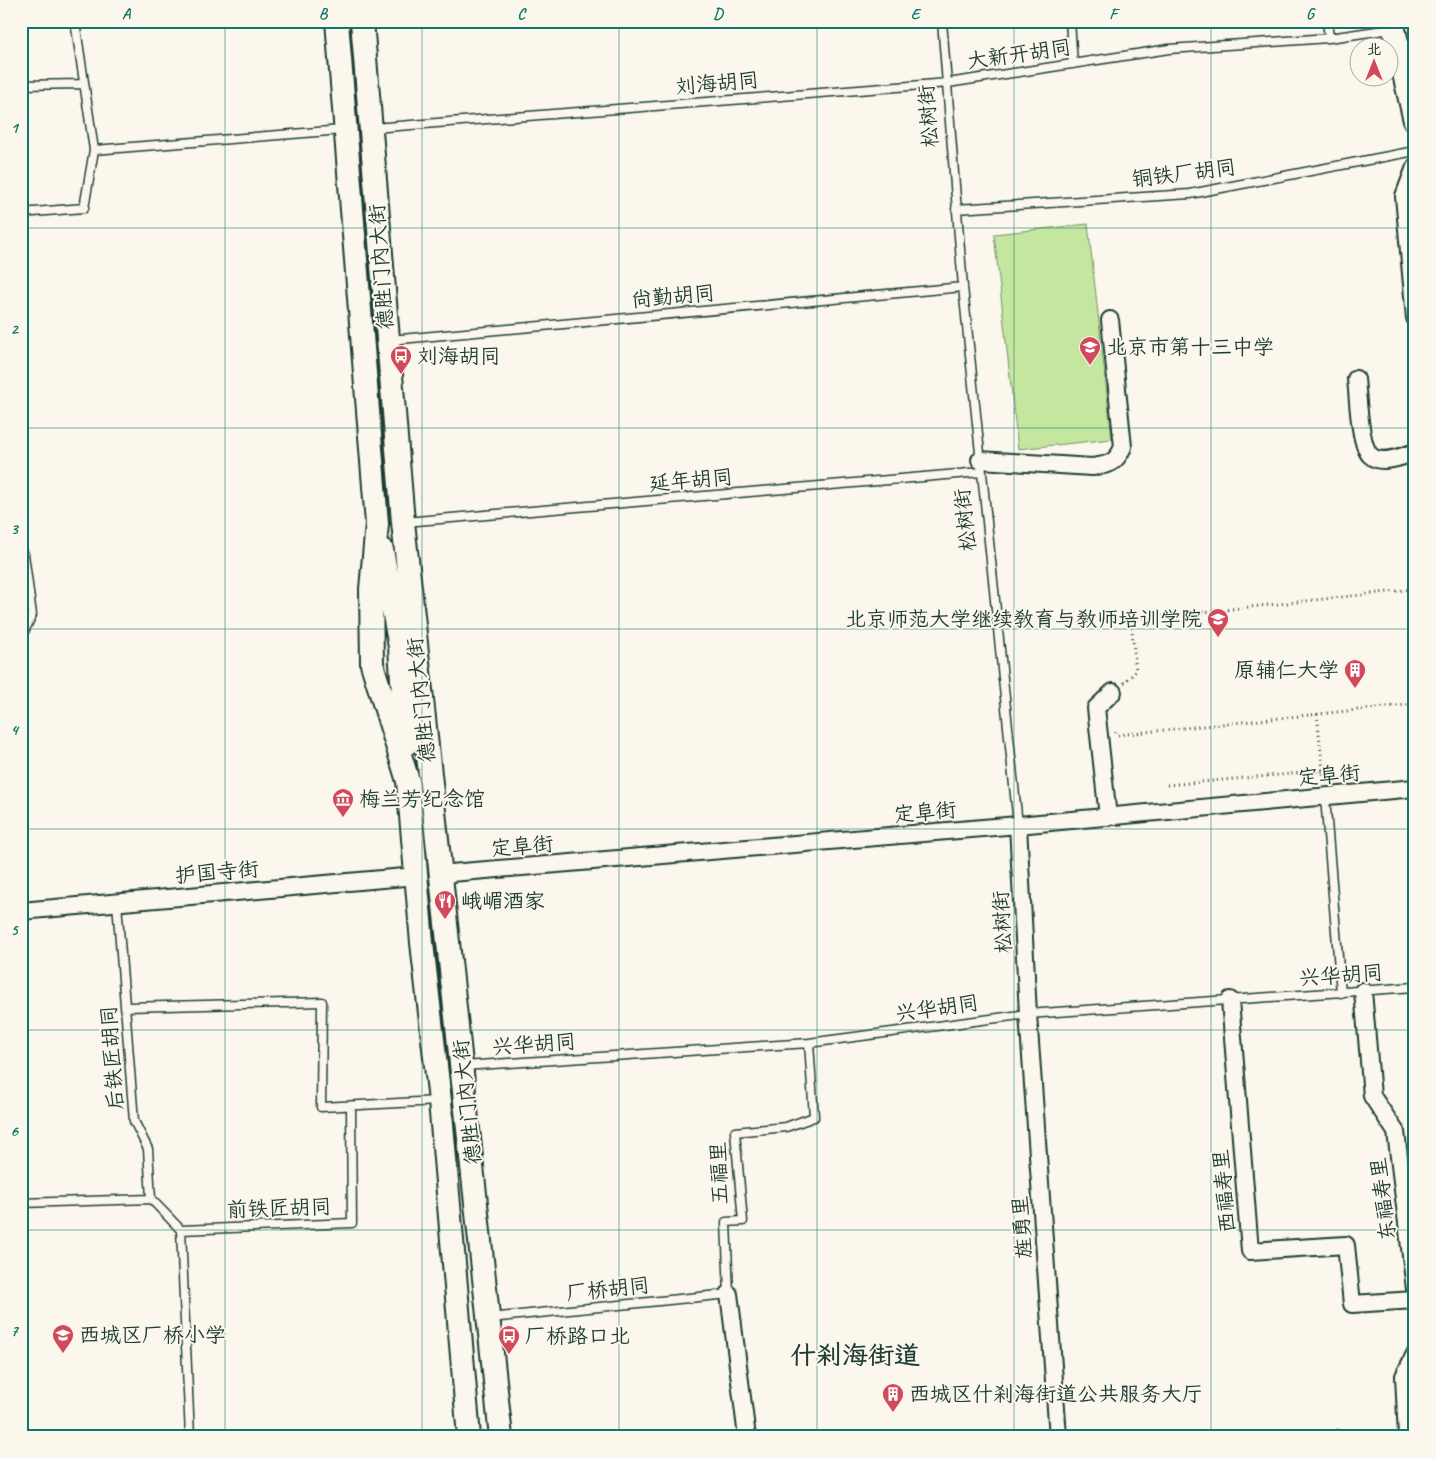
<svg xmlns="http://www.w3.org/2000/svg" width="1436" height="1458" font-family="Caveat,'LXGW WenKai TC',sans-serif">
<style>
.green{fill:#c4e69f;stroke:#72926a}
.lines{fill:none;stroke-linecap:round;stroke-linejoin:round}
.lane-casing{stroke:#1f3d34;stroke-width:11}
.street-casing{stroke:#1f3d34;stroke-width:20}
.secondary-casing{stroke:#1f3d34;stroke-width:26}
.path{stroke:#1f3d34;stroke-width:3;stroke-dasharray:1 4;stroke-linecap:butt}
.lane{stroke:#fbf7ec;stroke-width:8}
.street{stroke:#fbf7ec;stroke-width:16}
.secondary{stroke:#fbf7ec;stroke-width:22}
.grid{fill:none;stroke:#0f766e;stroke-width:1;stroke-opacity:0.55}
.labels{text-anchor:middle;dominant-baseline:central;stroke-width:4;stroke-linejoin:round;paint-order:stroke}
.street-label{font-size:21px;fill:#1f3d34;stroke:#fbf7ec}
.poi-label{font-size:21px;fill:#1f3d34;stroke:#fbf7ec;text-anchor:start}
.district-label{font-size:26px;font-weight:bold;fill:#1f3d34;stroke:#fbf7ec}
.neatline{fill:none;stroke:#0f766e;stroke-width:2}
.grid-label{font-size:16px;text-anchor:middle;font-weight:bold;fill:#0f766e}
</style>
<rect width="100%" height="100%" fill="#fbf7ec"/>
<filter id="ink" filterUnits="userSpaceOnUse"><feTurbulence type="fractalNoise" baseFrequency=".02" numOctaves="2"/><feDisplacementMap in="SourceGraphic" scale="10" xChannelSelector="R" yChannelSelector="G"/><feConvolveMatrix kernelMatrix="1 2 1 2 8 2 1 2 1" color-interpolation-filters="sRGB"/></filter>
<g filter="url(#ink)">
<path class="green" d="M1088,224L1112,439L1018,449L994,234Z"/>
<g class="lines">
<g class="lane-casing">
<path id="lane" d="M75,21L94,150
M942,21L963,287L1018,825
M1070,21L1073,64
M1327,21L1329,38
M21,85L84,84
M373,128L948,83L1169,49L1329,38L1391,29
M956,209L1190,194L1415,151
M21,213L84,208L94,150L342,130
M390,340L963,287
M405,522L981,472
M21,551L24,554L32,615L21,638
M1325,797L1341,993
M117,903L134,1121L148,1149L151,1199L181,1230L190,1437
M127,1007L322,1002L321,1107L438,1101
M463,1066L809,1043L1028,1014L1415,987
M21,1203L151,1199
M181,1230L352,1223L351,1106
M490,1318L729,1294L726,1222L743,1221L735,1132L786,1127L814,1117L809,1043"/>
</g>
<g class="street-casing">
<path id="street" d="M1415,167L1404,196L1415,318
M1356,379C1358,396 1359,443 1370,455C1381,466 1403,456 1415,452
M980,460L1092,467C1109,465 1116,463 1123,447L1110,320
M1108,817L1096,708L1113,692
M1018,825L1028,1014L1058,1437
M439,874L1018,825L1415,788
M21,911L416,876
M1363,991L1372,1096L1396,1132L1415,1289
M1230,1000L1250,1251L1346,1245L1352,1304L1415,1300
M729,1294L747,1437
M1407,1437L1404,1376L1415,1354"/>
</g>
<g class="secondary-casing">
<path id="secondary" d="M337,21L377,524L371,589L372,664L408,781L422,943L440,1101L469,1437
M362,21L403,522L501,1437
M1392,21L1415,121
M382,550L400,647L406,744"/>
</g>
<path class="path" d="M1124,683L1136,671L1131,620L1415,589
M1317,714L1324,781
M1116,732V735L1415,704
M1167,785L1323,771
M1337,1429L1338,1437"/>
<use href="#lane" class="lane"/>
<use href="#street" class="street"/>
<use href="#secondary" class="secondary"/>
</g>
</g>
<path class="grid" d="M225,21V1437M422,21V1437M619,21V1437M817,21V1437M1014,21V1437M1211,21V1437M21,228H1415M21,428H1415M21,629H1415M21,829H1415M21,1030H1415M21,1230H1415"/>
<defs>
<g id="school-pin" transform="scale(1.125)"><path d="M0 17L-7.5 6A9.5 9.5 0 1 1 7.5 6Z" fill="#d1495b" stroke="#fbf7ec"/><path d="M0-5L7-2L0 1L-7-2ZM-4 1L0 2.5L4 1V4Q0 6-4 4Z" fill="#fff"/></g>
<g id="bus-pin" transform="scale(1.125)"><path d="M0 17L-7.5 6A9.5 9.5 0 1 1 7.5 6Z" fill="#d1495b" stroke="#fbf7ec"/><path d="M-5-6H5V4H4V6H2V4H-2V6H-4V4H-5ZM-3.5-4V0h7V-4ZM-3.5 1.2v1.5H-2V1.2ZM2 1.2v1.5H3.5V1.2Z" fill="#fff"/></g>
<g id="university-pin" transform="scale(1.125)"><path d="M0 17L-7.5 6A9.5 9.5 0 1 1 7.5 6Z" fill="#d1495b" stroke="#fbf7ec"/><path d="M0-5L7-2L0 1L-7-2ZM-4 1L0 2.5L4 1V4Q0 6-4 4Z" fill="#fff"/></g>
<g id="building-pin" transform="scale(1.125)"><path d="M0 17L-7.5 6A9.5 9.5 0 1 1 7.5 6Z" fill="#d1495b" stroke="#fbf7ec"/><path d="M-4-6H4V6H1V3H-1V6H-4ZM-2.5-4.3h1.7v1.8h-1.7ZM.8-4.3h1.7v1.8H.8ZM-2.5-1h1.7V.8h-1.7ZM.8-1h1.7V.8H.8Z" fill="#fff"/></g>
<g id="museum-pin" transform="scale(1.125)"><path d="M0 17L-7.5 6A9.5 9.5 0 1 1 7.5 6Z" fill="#d1495b" stroke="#fbf7ec"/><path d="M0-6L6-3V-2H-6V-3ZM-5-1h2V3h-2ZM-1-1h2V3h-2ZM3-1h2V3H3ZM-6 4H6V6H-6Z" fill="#fff"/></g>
<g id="restaurant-pin" transform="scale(1.125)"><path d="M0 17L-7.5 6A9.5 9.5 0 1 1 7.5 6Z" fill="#d1495b" stroke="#fbf7ec"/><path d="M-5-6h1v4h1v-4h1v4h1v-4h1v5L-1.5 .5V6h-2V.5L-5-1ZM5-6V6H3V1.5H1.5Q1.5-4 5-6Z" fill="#fff"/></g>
</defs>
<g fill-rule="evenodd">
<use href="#school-pin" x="1090" y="347"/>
<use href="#bus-pin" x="401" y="356"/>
<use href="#university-pin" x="1218" y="619"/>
<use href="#building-pin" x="1355" y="670"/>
<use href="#museum-pin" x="343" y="799"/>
<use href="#restaurant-pin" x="445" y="901"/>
<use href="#school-pin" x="63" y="1335"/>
<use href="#bus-pin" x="509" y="1336"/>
<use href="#building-pin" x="893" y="1394"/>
</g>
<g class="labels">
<g class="street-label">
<text transform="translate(1019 54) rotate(-8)">大新开胡同</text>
<text transform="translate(717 83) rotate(-5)">刘海胡同</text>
<text transform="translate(928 116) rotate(-94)">松树街</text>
<text transform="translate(1184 173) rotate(-7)">铜铁厂胡同</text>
<text transform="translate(381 267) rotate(-94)">德胜门内大街</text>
<text transform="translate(673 296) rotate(-5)">尚勤胡同</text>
<text transform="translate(691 480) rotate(-5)">延年胡同</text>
<text transform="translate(965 520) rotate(-96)">松树街</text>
<text transform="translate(421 700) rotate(-96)">德胜门内大街</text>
<text transform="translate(1329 775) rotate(-5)">定阜街</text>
<text transform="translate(925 812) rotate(-5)">定阜街</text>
<text transform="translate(522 846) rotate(-5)">定阜街</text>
<text transform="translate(217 872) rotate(-5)">护国寺街</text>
<text transform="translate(1002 922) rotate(-93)">松树街</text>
<text transform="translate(1341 975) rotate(-4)">兴华胡同</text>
<text transform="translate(937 1008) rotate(-8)">兴华胡同</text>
<text transform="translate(534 1044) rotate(-4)">兴华胡同</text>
<text transform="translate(112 1058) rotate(-94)">后铁匠胡同</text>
<text transform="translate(467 1102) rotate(-96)">德胜门内大街</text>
<text transform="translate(719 1173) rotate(-92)">五福里</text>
<text transform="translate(1224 1191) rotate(-95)">西福寿里</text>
<text transform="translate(1383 1199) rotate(-97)">东福寿里</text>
<text transform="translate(279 1208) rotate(-2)">前铁匠胡同</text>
<text transform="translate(1022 1227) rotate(-94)">旌勇里</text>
<text transform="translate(608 1289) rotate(-6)">厂桥胡同</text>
</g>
<g class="poi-label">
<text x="1106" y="347">北京市第十三中学</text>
<text x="417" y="356">刘海胡同</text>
<text x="1202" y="619" text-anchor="end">北京师范大学继续教育与教师培训学院</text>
<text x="1339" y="670" text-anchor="end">原辅仁大学</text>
<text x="359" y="799">梅兰芳纪念馆</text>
<text x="461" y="901">峨嵋酒家</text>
<text x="79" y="1335">西城区厂桥小学</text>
<text x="525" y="1336">厂桥路口北</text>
<text x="909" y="1394">西城区什刹海街道公共服务大厅</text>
</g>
<g class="district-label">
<text x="855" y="1355">什刹海街道</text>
</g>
</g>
<rect width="1436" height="1458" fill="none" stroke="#fbf7ec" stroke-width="55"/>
<g transform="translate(1374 62)"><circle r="24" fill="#fbf7ec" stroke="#a3ada2"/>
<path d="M0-4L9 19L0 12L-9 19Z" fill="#d1495b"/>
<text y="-8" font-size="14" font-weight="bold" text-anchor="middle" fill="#1f3d34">北</text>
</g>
<rect x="28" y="28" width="1380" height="1402" class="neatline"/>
<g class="grid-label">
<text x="126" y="19">A</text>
<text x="323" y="19">B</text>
<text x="521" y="19">C</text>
<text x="718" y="19">D</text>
<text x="915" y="19">E</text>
<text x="1113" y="19">F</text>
<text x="1310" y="19">G</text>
<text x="14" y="133">1</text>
<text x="14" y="334">2</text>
<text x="14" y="534">3</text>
<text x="14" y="735">4</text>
<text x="14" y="935">5</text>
<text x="14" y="1136">6</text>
<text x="14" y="1336">7</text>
</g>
</svg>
